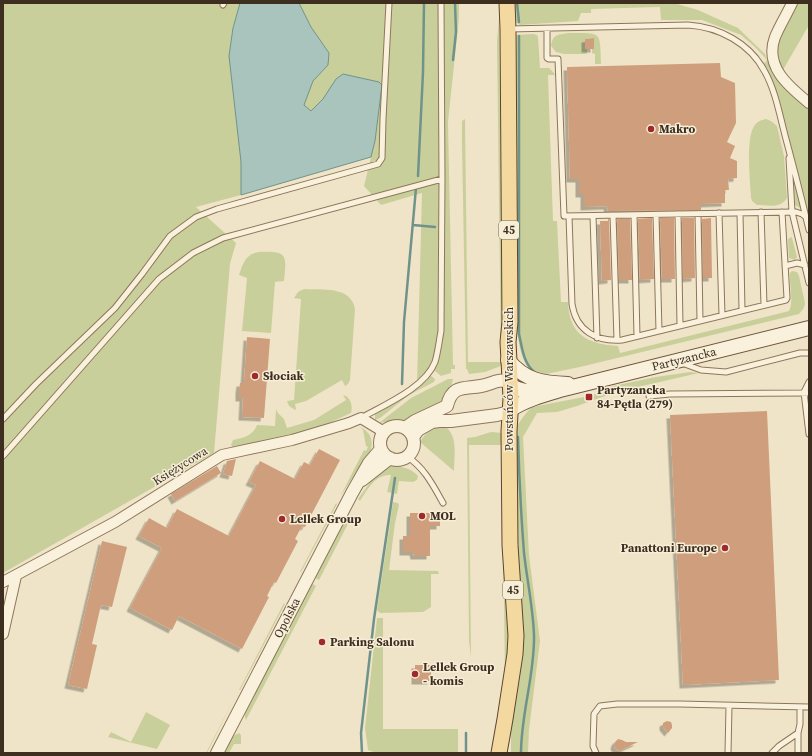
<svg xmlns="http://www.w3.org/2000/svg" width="812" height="756" font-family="'Source Serif 4',serif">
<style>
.green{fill:#c9cf9b}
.water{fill:#a9c4bc;stroke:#6f938a}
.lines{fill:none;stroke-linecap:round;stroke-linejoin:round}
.stream{stroke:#6f938a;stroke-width:2.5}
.building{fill:#cf9f7d;filter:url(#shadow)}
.service-casing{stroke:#8d765c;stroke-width:7}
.minor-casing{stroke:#8d765c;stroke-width:12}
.tertiary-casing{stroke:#8d765c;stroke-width:14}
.secondary-casing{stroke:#6f573f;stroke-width:16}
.primary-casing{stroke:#5b4430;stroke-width:17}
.service{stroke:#faf1dc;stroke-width:5}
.minor{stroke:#faf1dc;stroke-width:10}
.tertiary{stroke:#faf1dc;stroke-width:12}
.secondary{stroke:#faf1dc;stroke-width:14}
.primary{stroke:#f3d9a0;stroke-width:15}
.poi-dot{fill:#9e2a2b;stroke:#f7eed8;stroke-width:1.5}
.labels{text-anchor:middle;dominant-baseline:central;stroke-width:3;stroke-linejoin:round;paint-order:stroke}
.shield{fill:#f7eed8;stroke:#756857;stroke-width:1}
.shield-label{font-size:11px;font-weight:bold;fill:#3d2e20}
.poi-label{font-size:12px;font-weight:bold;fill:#3d2e20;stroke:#f7eed8;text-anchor:start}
.street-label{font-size:12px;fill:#3d2e20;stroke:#f7eed8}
</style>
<defs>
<filter id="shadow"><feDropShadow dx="-3.5" dy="3.5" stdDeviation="0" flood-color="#0004"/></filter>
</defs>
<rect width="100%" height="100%" fill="#f0e4c8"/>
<path class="green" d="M3,3H240L233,28L229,56L241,162V195L196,207L236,243L230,264L214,453L3,573Z
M299,3H438L442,179L441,331L434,363L417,384L422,193L381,205L364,186L375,141L382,85L323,99L311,111L304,105L313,81L328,65L329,53L311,27Z
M443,3H459V18L448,122L453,365H455V369H451V373L441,376L435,371L434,369L442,345L443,334L444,278Z
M512,3H674L698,10L738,28L765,54L767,60L771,54L792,3H809V25L780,75L809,103V230L776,101L762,66L767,60L755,47L741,35L702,20H661L660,7L591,9V13H581L578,21L520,25L514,21Z
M499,18L503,361H501V366L485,372L469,374L467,369H466L462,142V121L465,119L468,362H501L497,41Z
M568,33C602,33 600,30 601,64H595V54L592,53V49H594V38L585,39V49H587V54H564L556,52L551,46C553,34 557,35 568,33Z
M533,34L537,35L538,37L540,68H549L554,73L555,75H548L553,221H557L561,302H568C569,335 588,344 618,346L620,353L789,311C794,301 789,284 790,273L792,271L797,272L799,276L805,303C805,307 802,311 799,314L580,367L546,374L535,371L534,373C521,364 520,346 517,332L515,35Z
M766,119L771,121L777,126L784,156L787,198C780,209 769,205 757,205L752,201L751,198C750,179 746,144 753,128C756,122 760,120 766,119Z
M793,178H794L801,208H800L795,205Z
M791,237L792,238L797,257L795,260L789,258L788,239Z
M259,252C287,251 287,254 284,281L275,282L271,333L242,331L247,278L239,275C243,264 245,254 259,252Z
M304,289C323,290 351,286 355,309L350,380L348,384L345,386L342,380L306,401L295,404L296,409L295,410L289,406L287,401L294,400L301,299L294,298L298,292Z
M690,372L699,373L616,392L577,406L557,412L537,413L523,437L529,555L540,641L529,730L528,753H511V730L523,650V636L518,555L516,437C516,434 516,430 517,427C518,423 529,409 532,407L584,397L585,399L592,397V395L602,392L613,386L656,377Z
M429,376H431L435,379L434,382L409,395L380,418L375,420V414L376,412Z
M448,379H453L451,387L440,402L436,406L407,419V421H391L379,423L411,398Z
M343,395C351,397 353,406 351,413L320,427L234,449L231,445L233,440C243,438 253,436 257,425L275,426L276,409L278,413L284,419L287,428L314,420L346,400Z
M438,426L447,428C458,438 454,457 454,471L420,442C425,433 429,431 438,426Z
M360,427C371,432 374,441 370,453L358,469L342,494L341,495L364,450L366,451L368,447L366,446L363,430Z
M491,432L503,433L510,639L505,678L502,445H469L471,657L469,641L467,438L475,437Z
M390,465C401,467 410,467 418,476L417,480L413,482L399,481L397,494L387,492L391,475C375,474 368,489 360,501L358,499L374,477Z
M393,502L398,503L399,505L395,523L389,570L438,571L439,574H431V607L423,612L380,613L377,610Z
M336,503L337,504L301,572H300Z
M346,514L351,518L319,580L313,577Z
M311,583L316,586L246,720L244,714L246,706Z
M284,603L285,604L240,690H239Z
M377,618H383V729H458V753H376L368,750L365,728Z
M234,699L207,753H206Z
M146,712L170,725L157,749L108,737L111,732L131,742Z
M239,733L241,735V744H234L229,753H222L233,736Z"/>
<path class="water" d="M240,3H299L311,27L329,53L328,65L313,81L304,105L311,111L323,99L336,79L343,74L379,82L382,85L375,141L371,157L241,195V162L229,56L233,28Z"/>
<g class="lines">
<path class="stream" d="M517,3L519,22
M519,36V334C522,347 523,361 533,371
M453,60L456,32L455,3
M418,176L423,72L424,3
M413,225L435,227
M402,384L404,322L416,188
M518,437C519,475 521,514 524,553C527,580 533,607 534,635C535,674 521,713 521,753
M466,733V753
M362,753L361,733L374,619L395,478"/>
</g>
<path class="building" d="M594,38V49H585V39Z
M720,63L721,77L735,83L736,123L727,142L735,146L730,158L737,161V178L728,179L729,190H725V203L701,204V210L608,211L607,206L584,207V194H579V179H570L567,67Z
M652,218L654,279L640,280L638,219Z
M660,218H674L675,279H662Z
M682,218H694L695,278L683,279Z
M711,218L712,278H703L702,219Z
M608,219H609L611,280L602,281L600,221H608Z
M617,219H630L632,280H619Z
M247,337L270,339L264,418L242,417L243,398H239V390L240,383H244Z
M767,411L779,680L683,685L670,415Z
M319,449L340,460L305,527L302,526L295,539L298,541L276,583L274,582L267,596L269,597L242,649L179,616L172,630L130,608L162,548L139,536L149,518L167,528L177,509L229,536L256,485L249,482L260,461L295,479L304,462L310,465Z
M236,459L232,476L223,474L227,461Z
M217,466L221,473L175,501L171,494Z
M410,513H440V526H430V556H414L413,552H403V536H410Z
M102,541L127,547L112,607L101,605L92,644L97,645L87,689L68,685Z
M415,665H431V681H415Z
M667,721L671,722L672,725V728L668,733L663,727V723Z
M618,739L622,740L626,742H638L619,751L615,748L614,746L615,742Z"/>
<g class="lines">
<g class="service-casing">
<path id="service" d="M223,5L224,3
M509,29L688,25C719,27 750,43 765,72C776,92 780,117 786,139C794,169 802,200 809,230
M547,29V58L549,59H558L564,216L796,212L802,214L806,217
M789,158L792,212L809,283
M761,212L764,305
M719,213L722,315
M740,213L742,310
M678,214L680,325
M698,214L700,320
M613,215L617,340
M634,215L637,336
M656,215L659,331
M569,216L572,304C576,331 597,342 622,340L786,300L787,298L782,212
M593,216L597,338
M785,266L797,263L805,265
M682,363L701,370L726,372L800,353H809
M809,382L804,392L809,434
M649,396L670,394L809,393
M361,418C384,405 425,388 435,362C438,352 439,342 441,331L442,179L441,3
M3,419L36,384L115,308L142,274L170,236L196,217L217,209L378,164L382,158L383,119L389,3
M3,456L159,279L193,253L223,238L442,179
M406,456C424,467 433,485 443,503
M596,753L593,746L594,714L600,706L617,704H680L809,707
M728,753L729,706
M772,753L779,746L798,733L800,724V707
M798,753V733"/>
</g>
<g class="minor-casing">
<path id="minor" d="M792,3C787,14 780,25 775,37C764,66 788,86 809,103
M3,582L115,522L222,455L292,440L349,423L361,418L384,432
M3,634L16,576"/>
</g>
<g class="tertiary-casing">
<path id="tertiary" d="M380 443a17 17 0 1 1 34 0a17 17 0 1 1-34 0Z
M405,428L415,421L447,406C452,384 465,389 481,386C497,383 500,375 516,387
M413,437L418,430L432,422L439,421H451L497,415L505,413L510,410
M362,480L390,458
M217,753L352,493L369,463L381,449"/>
</g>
<g class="secondary-casing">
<path id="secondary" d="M508,360C525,381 543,383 568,384
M518,389L525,391L545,389
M510,410C525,400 543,395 560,390L809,328"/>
</g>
<g class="primary-casing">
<path id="primary" d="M499,753L505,719L515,654L516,636L510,545L509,431L511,398L508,342L510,322L508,29L507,3"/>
</g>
<use href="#service" class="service"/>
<use href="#minor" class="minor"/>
<use href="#tertiary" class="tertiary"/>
<use href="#secondary" class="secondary"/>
<use href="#primary" class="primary"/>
</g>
<g class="poi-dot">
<circle cx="651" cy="129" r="4"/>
<circle cx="255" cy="376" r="4"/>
<rect x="585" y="393" width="8" height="8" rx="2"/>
<circle cx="422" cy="516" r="4"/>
<circle cx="282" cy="519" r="4"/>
<circle cx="725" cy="548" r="4"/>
<circle cx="322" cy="642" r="4"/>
<circle cx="415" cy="674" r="4"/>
</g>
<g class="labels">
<g class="shield">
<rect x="499" y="221" width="20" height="18" rx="3"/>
<rect x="503" y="581" width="20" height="18" rx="3"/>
</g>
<g class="shield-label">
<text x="509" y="230">45</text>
<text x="513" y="590">45</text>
</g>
<g class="poi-label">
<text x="659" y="129">Makro</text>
<text x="263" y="376">Słociak</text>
<text x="597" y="390">Partyzancka<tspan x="597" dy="14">84-Pętla (279)</tspan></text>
<text x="430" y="516">MOL</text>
<text x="290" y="519">Lellek Group</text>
<text x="717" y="548" text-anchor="end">Panattoni Europe</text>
<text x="330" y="642">Parking Salonu</text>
<text x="423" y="667">Lellek Group<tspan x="423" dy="14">- komis</tspan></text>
</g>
<g class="street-label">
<text transform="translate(684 359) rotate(-14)">Partyzancka</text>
<text transform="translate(509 379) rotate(-90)">Powstańców Warszawskich</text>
<text transform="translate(180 466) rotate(-32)">Księżycowa</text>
<text transform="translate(287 618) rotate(-63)">Opolska</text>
</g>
</g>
<rect width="812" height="756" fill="none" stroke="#3d2e20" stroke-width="8"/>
</svg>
